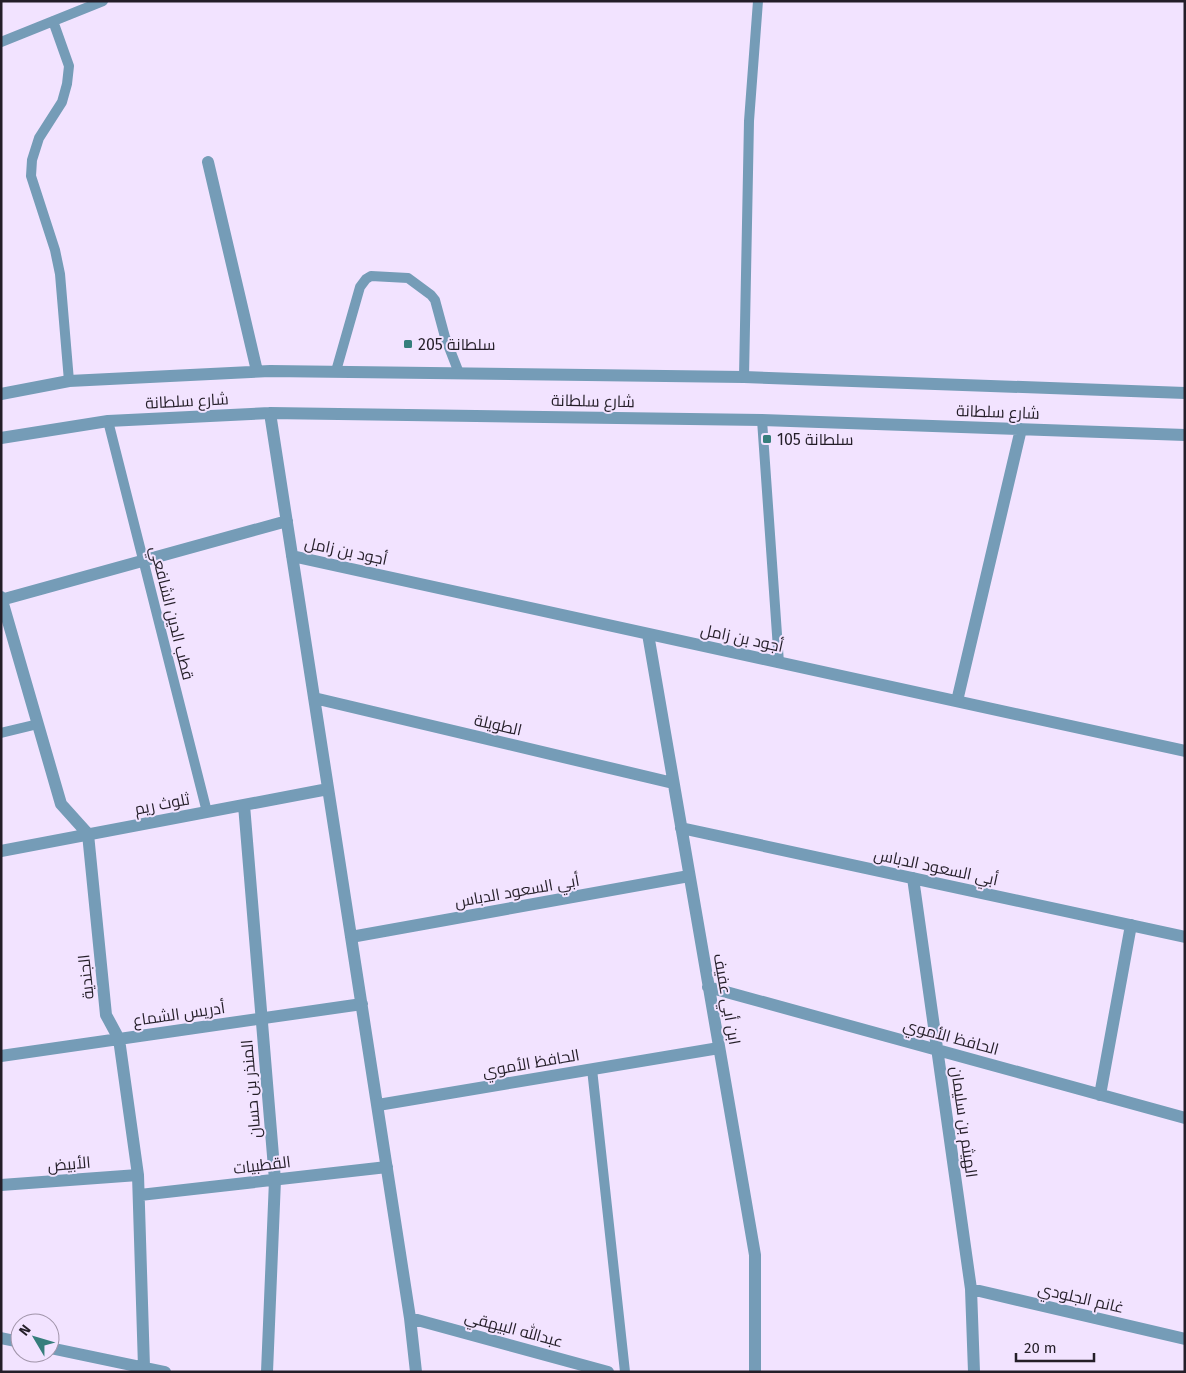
<svg xmlns="http://www.w3.org/2000/svg" width="1186" height="1373" font-family="'Fira Sans',Cairo,sans-serif">
<style>
.lines{fill:none;stroke-linecap:round;stroke-linejoin:round}
.lane{stroke:#759cb7;stroke-width:10}
.street{stroke:#759cb7;stroke-width:12}
.poi-dot{fill:#367e7c;stroke:#f2e3ff;stroke-width:2}
.labels{text-anchor:middle;dominant-baseline:central;stroke-width:4;stroke-linejoin:round;paint-order:stroke}
.poi-label{font-size:16px;fill:#241e28;stroke:#f2e3ff;text-anchor:start}
.street-label{font-size:16px;fill:#241e28;stroke:#f2e3ff}
</style>
<rect width="100%" height="100%" fill="#f2e3ff"/>
<g class="lines">
<path class="lane" d="M53,21L69,66L67,84L62,102L39,138L32,160L31,176L55,250L60,274L69,381
M1,42L103,1
M336,371L360,287L366,279L371,276L408,278L431,295L435,300L445,337L459,373
M744,377L749,121L758,1
M762,420L779,663
M108,421L207,812
M1,733L38,724
M592,1069L625,1372"/>
<path class="street" d="M208,162L257,371
M1,394L69,381L270,371L744,377L1185,393
M270,413L410,1318L416,1372
M1,438L108,421L270,413L762,420L1185,435
M292,556L1185,751
M1,597L61,804L88,834L106,1015L119,1039L138,1175L144,1367
M1,600L287,521
M648,634L755,1255V1372
M314,698L673,783
M957,701L1021,429
M244,805L275,1180L267,1372
M681,828L1185,937
M1,851L328,789
M913,878L971,1289L974,1372
M351,937L689,876
M708,987L1185,1118
M1,1056L362,1004
M1100,1095L1131,925
M378,1105L719,1048
M1,1185L138,1175
M140,1195L387,1167
M971,1289L1185,1339
M410,1318L608,1372
M1,1338L20,1342
M50,1348L165,1372"/>
</g>
<g class="poi-dot">
<rect x="403" y="339" width="10" height="10" rx="2.5"/>
<rect x="762" y="434" width="10" height="10" rx="2.5"/>
</g>
<g class="labels">
<g class="poi-label">
<text x="418" y="344">سلطانة 205</text>
<text x="777" y="439">سلطانة 105</text>
</g>
<g class="street-label">
<text transform="translate(187 401) rotate(-3)">شارع سلطانة</text>
<text transform="translate(593 401) rotate(1)">شارع سلطانة</text>
<text transform="translate(998 412) rotate(2)">شارع سلطانة</text>
<text transform="translate(346 551) rotate(12)">أجود بن زامل</text>
<text transform="translate(172 613) rotate(76)">قطب الدين الشافعي</text>
<text transform="translate(742 638) rotate(12)">أجود بن زامل</text>
<text transform="translate(498 725) rotate(13)">الطويلة</text>
<text transform="translate(162 804) rotate(-11)">ثلوث ريم</text>
<text transform="translate(936 867) rotate(12)">أبي السعود الدباس</text>
<text transform="translate(517 891) rotate(-10)">أبي السعود الدباس</text>
<text transform="translate(86 977) rotate(-96)">الجندية</text>
<text transform="translate(727 999) rotate(80)">ابن أبي عفيف</text>
<text transform="translate(179 1014) rotate(-8)">أدريس الشماع</text>
<text transform="translate(951 1037) rotate(15)">الحافظ الأموي</text>
<text transform="translate(531 1063) rotate(-10)">الحافظ الأموي</text>
<text transform="translate(251 1089) rotate(-95)">المنذر بن حسان</text>
<text transform="translate(964 1122) rotate(82)">الهيثم بن سليمان</text>
<text transform="translate(69 1164) rotate(-5)">الأبيض</text>
<text transform="translate(262 1165) rotate(-7)">القطبيات</text>
<text transform="translate(1081 1298) rotate(13)">غانم الجلودي</text>
<text transform="translate(514 1329) rotate(15)">عبدالله البيهقي</text>
</g>
</g>
<rect width="1186" height="1373" fill="none" stroke="#241e28" stroke-width="5"/>
<g transform="translate(35 1338) rotate(308)"><circle r="24" fill="#f2e3ff" stroke="#a094a9"/>
<path d="M0-4L9 19L0 12L-9 19Z" fill="#367e7c"/>
<text y="-8" font-size="14" font-weight="bold" text-anchor="middle" fill="#241e28">N</text>
</g>
<path d="M1016 1353v8h78v-8" fill="none" stroke="#241e28" stroke-width="2.5"/>
<text x="1024" y="1353" font-size="15" fill="#241e28" stroke="#f2e3ff" stroke-width="4" paint-order="stroke">20 m</text>
</svg>
